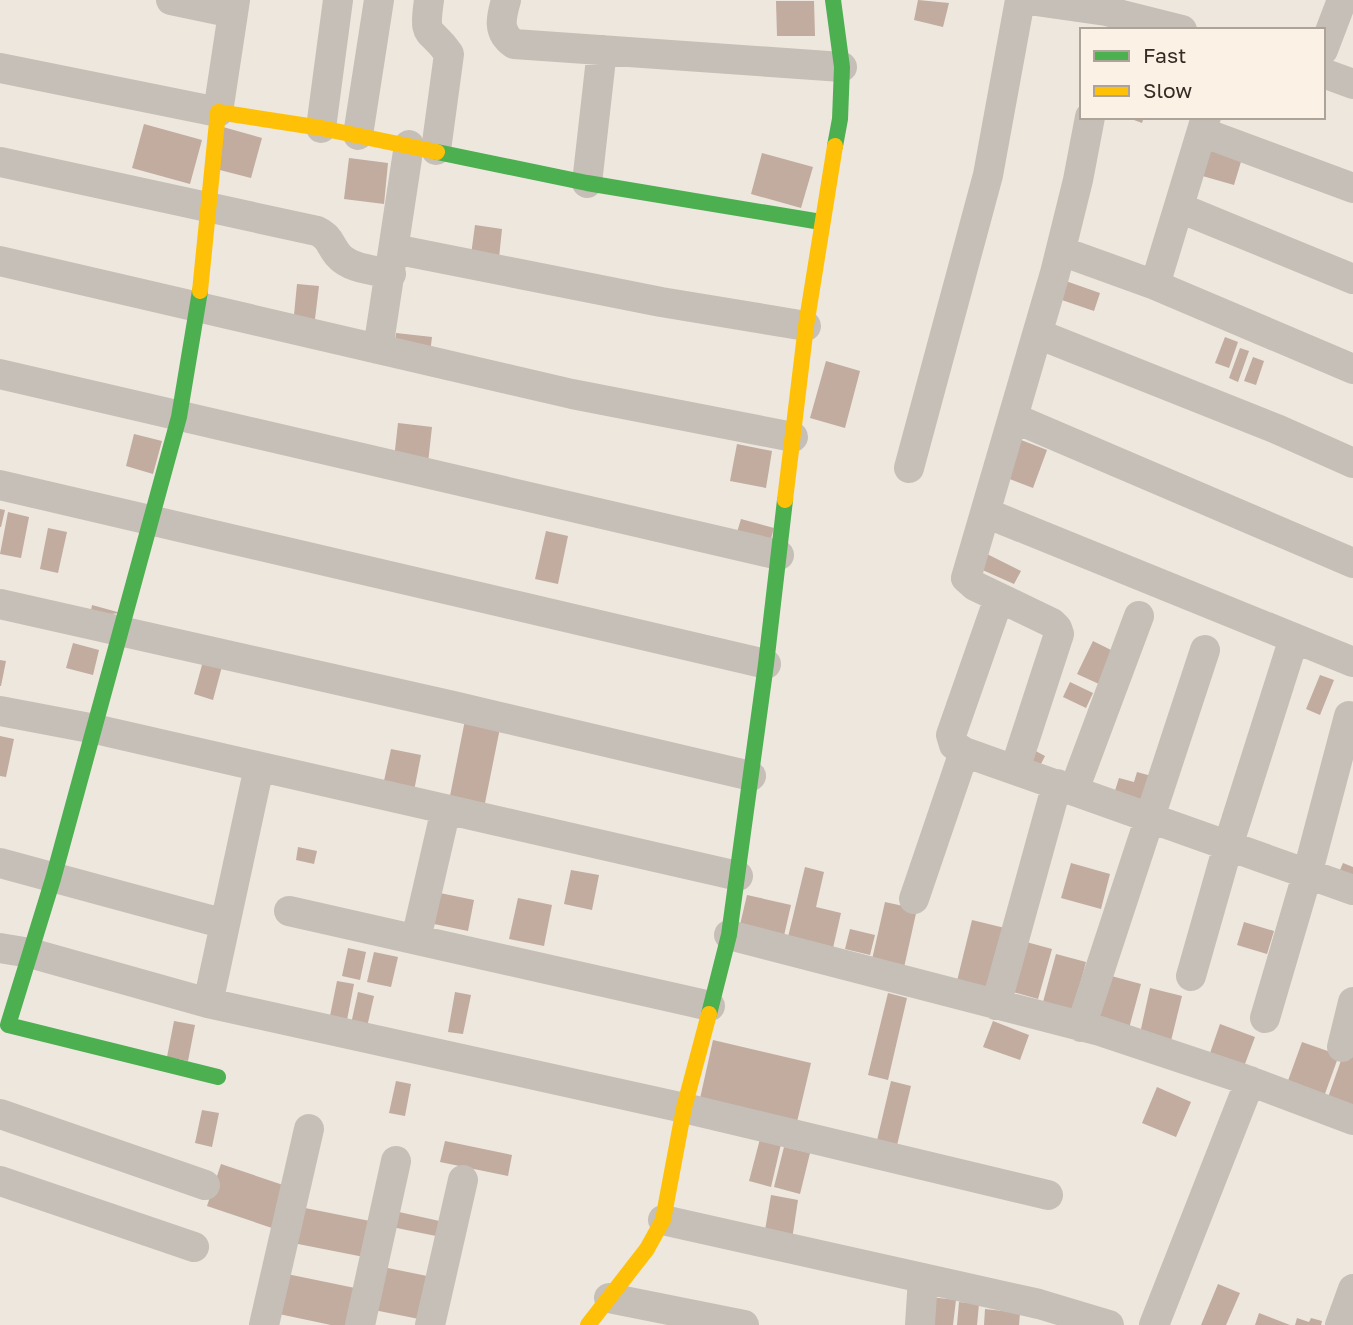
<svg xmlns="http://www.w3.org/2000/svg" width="1353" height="1325" font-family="'Golos Text',sans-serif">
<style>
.building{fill:#c2ab9f}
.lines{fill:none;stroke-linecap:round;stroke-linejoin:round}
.street{stroke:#c6bfb7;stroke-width:30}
.fast{stroke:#4caf50;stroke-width:16}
.slow{stroke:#ffc107;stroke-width:16}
</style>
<rect width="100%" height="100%" fill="#ede7de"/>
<path class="building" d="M918,0L949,3L943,27L914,20Z
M776,1H814L815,36H777Z
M1126,117H1144L1142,123Z
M144,124L202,140L190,184L132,168Z
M223,127L262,138L251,178L212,168Z
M1207,145L1243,155L1234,185L1199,175Z
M762,153L813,167L801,208L751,194Z
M349,158L388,163L384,204L344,199Z
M475,225L502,229L499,258L471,255Z
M1060,279L1100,293L1094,311L1053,297Z
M297,284L319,286L314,327L293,325Z
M396,333L432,337L430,353L394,349Z
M1225,337L1238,342L1229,368L1215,363Z
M1240,348L1249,351L1238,382L1229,378Z
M1253,357L1264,361L1256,385L1244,381Z
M826,361L860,371L845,428L810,418Z
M398,423L432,427L428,463L394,459Z
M134,434L162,441L153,474L126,466Z
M1016,438L1047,450L1033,488L1002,476Z
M737,444L772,451L766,488L730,481Z
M0,509L5,510L1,527H0Z
M8,512L29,517L21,558L0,554Z
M741,519L774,528L768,549L735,539Z
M48,528L67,532L58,573L40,569Z
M546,531L568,536L558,584L535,579Z
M985,553L1021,571L1014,584L978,568Z
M92,605L121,613L90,616Z
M1093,641L1115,652L1099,684L1077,674Z
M73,643L99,650L93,675L66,668Z
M205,654L224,659L213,700L194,694Z
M0,660L6,661L1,686H0Z
M1320,675L1334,680L1320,715L1306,709Z
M1070,682L1093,693L1086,708L1063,697Z
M466,715L501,723L484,808L449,801Z
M0,736L14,739L6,777L0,776Z
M1028,747L1045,756L1036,774Z
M391,749L421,755L413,796L382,790Z
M1137,772L1155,777L1146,807L1113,797L1119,778L1134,782Z
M298,847L317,851L314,864L296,860Z
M1071,863L1110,874L1101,909L1061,898Z
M1343,863L1353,867V883L1337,877Z
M805,867L824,872L816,907L841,913L833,948L788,937Z
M571,870L599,875L592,910L564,904Z
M440,893L474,900L468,931L434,924Z
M747,895L791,905L783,940L739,929Z
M518,898L552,905L544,946L509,939Z
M885,902L917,909L903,972L871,964Z
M972,920L1009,929L992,998L955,989Z
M1244,922L1274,931L1267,954L1237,945Z
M850,929L875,935L870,955L845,949Z
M1019,940L1052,949L1038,999L1006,990Z
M348,948L366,952L360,980L342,976Z
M374,952L398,957L391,987L367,982Z
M1056,954L1086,962L1073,1011L1043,1002Z
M1104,974L1141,984L1128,1032L1091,1022Z
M337,981L354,984L347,1020L330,1016Z
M1150,988L1182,996L1170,1045L1139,1038Z
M358,992L374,996L367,1027L351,1024Z
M455,992L471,995L463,1034L448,1032Z
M888,993L907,998L888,1080L868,1075Z
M174,1021L195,1025L188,1061L167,1057Z
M993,1021L1029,1035L1020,1060L983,1047Z
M1220,1024L1255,1037L1242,1072L1208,1059Z
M713,1040L811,1063L796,1126L699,1103Z
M1302,1042L1339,1055L1322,1102L1285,1089Z
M1344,1052L1353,1055V1113L1326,1103Z
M396,1081L411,1084L405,1116L389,1113Z
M891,1081L911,1086L894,1158L874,1153Z
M1157,1087L1191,1102L1176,1137L1142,1123Z
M202,1110L219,1113L212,1147L195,1143Z
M760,1139L781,1144L771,1187L749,1181Z
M445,1141L512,1155L508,1176L440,1162Z
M784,1147L810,1153L800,1194L774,1187Z
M221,1164L289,1187L275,1229L207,1206Z
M771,1195L798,1200L791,1246L763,1242Z
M300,1207L370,1221L364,1257L293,1243Z
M390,1210L444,1222L441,1237L387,1226Z
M378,1266L437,1278L429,1321L369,1309Z
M287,1274L355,1288L348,1325H331L279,1314Z
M1218,1284L1240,1293L1226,1325H1201Z
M930,1297L956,1300L953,1325H927Z
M959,1302L979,1304L977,1325H957Z
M985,1309L1020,1313L1019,1325H984Z
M1259,1313L1290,1325H1255Z
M1297,1318L1309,1322L1311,1318L1322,1321L1321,1325H1295Z"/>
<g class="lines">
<path class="street" d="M171,0L233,13
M429,0C423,41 430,26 449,54L436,150
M506,0C501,18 497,32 514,44L842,67
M1029,0L1106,11L1182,30
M1323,50L1342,0
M0,68L218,112L235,0
M1323,73L1353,84
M321,128L338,0
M1202,132L1353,188
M358,135L379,0
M0,162L317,231C331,238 329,244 338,255C350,269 374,270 391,274
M587,183L602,50
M1180,208L1353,279
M394,249L661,302L806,326
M1061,251L1155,285L1206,117
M0,261L572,394L793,437
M1155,285L1353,369
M1038,334L1279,430L1353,463
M378,349L409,145
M0,374L779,555
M1014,418L1353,563
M909,468L988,175L1020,0
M0,485L766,664
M986,513L1353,662
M0,604L453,706L751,776
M0,711L95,729L738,876
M964,752L954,745L951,735L999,598
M1015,769L1059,634L1057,628L1052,623L975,586L966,578L1055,273L1078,180L1090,117
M1074,790L1139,616
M0,863L225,924
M914,899L964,752L1353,890
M289,911L710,1006
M729,935L1100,1031L1244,1079L1353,1120
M416,939L446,809
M0,948L30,953L208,1003L684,1108L1048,1195
M1191,976L1228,846L1294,638
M208,1003L259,767
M996,1005L1057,784
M1265,1018L1307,875L1349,716
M1081,1027L1205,650
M1342,1047L1353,1002
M0,1114L205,1185
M0,1181L194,1247
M663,1220L1039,1304L1109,1325
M609,1298L744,1325
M264,1325L309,1129
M360,1325L396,1161
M430,1325L463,1180
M920,1325L923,1278
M1154,1325L1250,1081
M1340,1325L1353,1289"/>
<path class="fast" d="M833,0L842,67L840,119L835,146
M437,152L587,183L821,222
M200,291L179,417L53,879L8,1025L218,1077
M709,1014L729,935L766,664L785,500"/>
<path class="slow" d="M200,291L218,112L321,128L437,152
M785,500L806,326L835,146
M588,1325L647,1249L663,1220L684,1108L709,1014"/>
</g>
<rect x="1080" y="28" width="245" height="91" fill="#fbf2e5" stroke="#aca399" stroke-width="2"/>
<rect x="1094" y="51" width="35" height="10" fill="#4caf50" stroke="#aca399" stroke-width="2"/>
<text x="1143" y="63" font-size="21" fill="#362c26">Fast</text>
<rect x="1094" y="86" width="35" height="10" fill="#ffc107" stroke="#aca399" stroke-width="2"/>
<text x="1143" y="98" font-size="21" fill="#362c26">Slow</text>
</svg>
